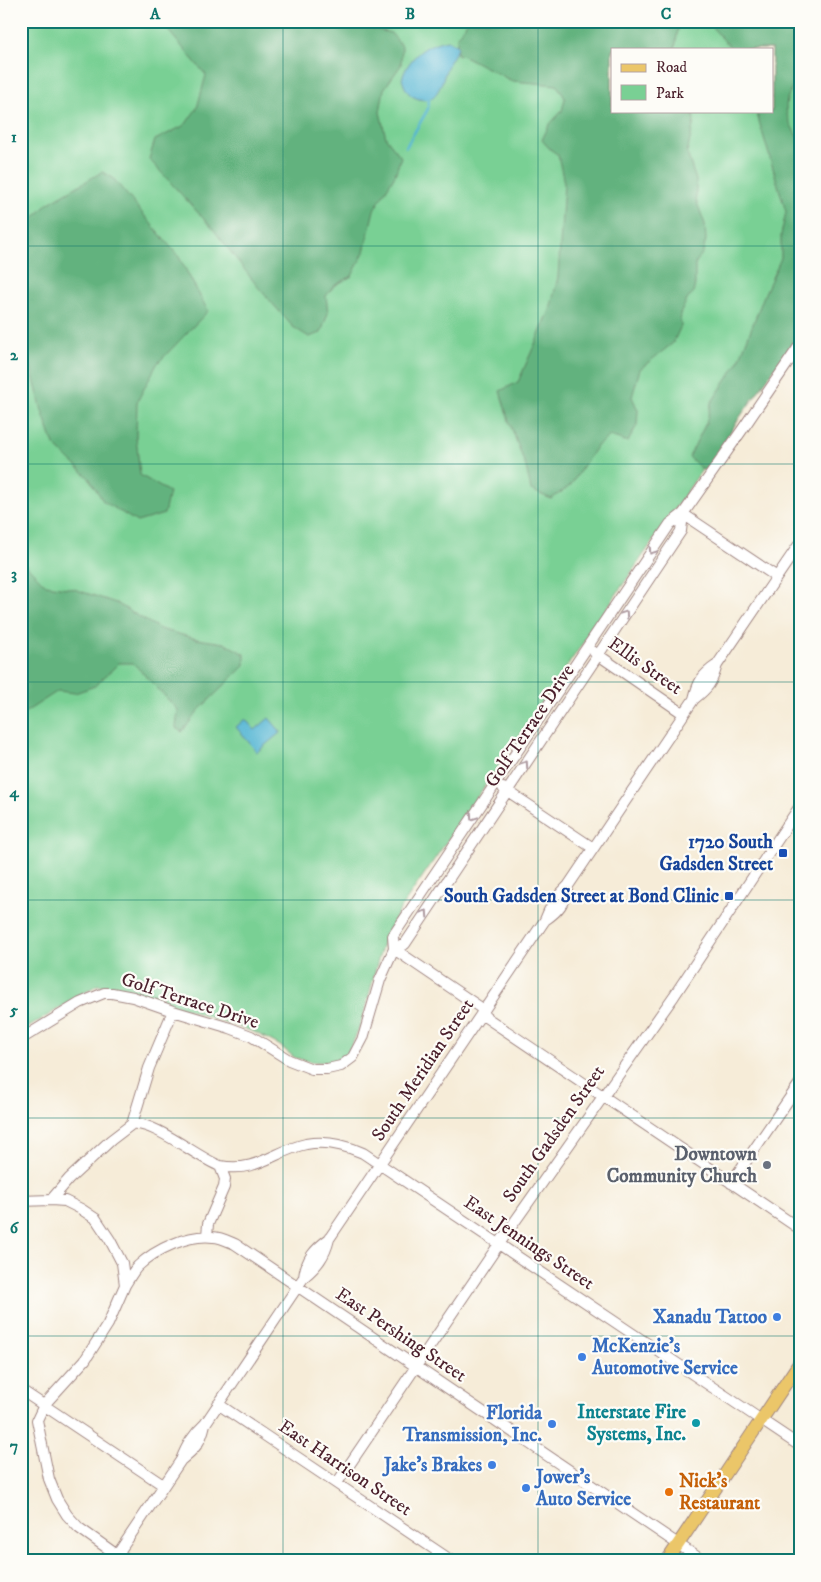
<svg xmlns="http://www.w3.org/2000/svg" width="821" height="1582" font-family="'IM FELL DW Pica',serif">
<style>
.green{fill:#79d094;stroke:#627860;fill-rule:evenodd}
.forest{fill:#62b27e;stroke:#566854}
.water{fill:#55b6d4;stroke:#506a80}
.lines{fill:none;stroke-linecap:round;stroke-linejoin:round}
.stream{stroke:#55b6d4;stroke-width:2.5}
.minor-casing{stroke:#a08682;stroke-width:12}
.major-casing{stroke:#a08682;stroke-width:14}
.minor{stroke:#fff;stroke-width:10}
.major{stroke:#ebc669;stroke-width:12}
.oneway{stroke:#ae9aa0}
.grid{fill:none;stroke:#0f766e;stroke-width:1;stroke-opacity:0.55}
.transit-dot{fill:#1a4fb4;stroke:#fdfcf7;stroke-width:2}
.worship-dot{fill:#6b7280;stroke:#fdfcf7;stroke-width:2}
.shop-dot{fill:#3f7fe0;stroke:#fdfcf7;stroke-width:2}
.culture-dot{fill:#0f9aa8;stroke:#fdfcf7;stroke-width:2}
.food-dot{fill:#e8710a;stroke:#fdfcf7;stroke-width:2}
.labels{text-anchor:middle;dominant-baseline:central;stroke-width:4.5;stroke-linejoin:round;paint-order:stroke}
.street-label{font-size:19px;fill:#4a1f2b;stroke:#fdfcf7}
.transit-label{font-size:19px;font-weight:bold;fill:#164399;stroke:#fdfcf7;text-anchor:end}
.worship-label{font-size:19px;font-weight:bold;fill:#5b616d;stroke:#fdfcf7;text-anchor:end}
.shop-label{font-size:19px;font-weight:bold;fill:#366cbe;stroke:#fdfcf7;text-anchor:end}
.culture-label{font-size:19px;font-weight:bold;fill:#0d838f;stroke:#fdfcf7;text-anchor:end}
.food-label{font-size:19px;font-weight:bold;fill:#c56008;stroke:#fdfcf7;text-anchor:start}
.neatline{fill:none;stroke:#0f766e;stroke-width:2}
.grid-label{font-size:16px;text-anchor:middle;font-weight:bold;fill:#0f766e}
</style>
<rect width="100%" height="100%" fill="#fdfcf7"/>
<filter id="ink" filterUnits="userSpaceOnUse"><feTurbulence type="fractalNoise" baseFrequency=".02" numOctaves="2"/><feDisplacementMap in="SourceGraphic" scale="10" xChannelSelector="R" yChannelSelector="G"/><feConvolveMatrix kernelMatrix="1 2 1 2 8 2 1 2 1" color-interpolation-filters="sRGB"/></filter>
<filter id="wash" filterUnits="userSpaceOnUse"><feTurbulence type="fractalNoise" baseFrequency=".0096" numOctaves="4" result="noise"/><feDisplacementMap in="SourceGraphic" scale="20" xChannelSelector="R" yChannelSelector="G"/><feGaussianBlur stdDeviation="1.12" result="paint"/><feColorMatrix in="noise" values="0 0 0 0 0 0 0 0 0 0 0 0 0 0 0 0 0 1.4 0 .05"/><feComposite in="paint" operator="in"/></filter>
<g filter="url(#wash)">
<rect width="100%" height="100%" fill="#f6ecd8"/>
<path class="green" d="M21,21H800V327L401,908C394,921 385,936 381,950C370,986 365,1025 345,1057L330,1062H313L295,1058L279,1045L254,1032L123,988L97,985L21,1032ZM612,49H772V111H612Z"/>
<path class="forest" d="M160,21H361L363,26L391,33L402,46L401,65L384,89L380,112L386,138L401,157L395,175L374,210L364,252L352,276L334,286L326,296L328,313L321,333L309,337L293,327L258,287L213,229L149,159L155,140L185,125L197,108L206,75Z
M468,21H691L678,29L675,49H612V111H693L694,122L687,153L696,180V200L705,224L706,240L703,252L695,264V285L693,293L687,300L680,314L681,326L673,343L640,369L632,397L638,410L637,425L628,442L610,436L596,447L570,486L551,499L531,490L526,467L509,421L500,391L518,382L550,310L558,277L564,183L558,155L549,148L542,140L549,125L562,111L565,98L557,85L512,81L466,57L457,54V36Z
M692,21H800V78C779,102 784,115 800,141V333L740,417L705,472L689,457L706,423L711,403L738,363L765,293L781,258V235L786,212L756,111H772V49H732L710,25Z
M102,172L112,177L179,257L208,311L157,364L137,402L136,437L140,475L169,492L164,514L137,522L103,501L89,478L54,445L42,411L21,328V231L47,204Z
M21,560L46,585L74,589L116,603L160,629L197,639L224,643L245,654V665L198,711L182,732L176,728L178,710L133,663H119L95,686L75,693L58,691L21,715Z"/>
<path class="water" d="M448,40L457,45L458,48C455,54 451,59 448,65C442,79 439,105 419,99C408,96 405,89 402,79C408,58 426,43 448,40Z
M269,718L281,732L257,752L236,727L245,719L255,730Z"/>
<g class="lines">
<path class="stream" d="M406,147L428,109L429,100"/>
</g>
</g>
<g filter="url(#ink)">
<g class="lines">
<g class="minor-casing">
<path id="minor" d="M683,514L777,577
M594,652L684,714
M694,699C698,682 702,675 717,665
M503,788L593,848
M545,920C560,910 564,903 568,886
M394,949L405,944L681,531L683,514
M394,949L484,1010
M481,1014L800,1229
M21,1039L80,1003L104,993H112L133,997L173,1011L230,1028L251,1036L289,1060L312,1069H327L341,1066L353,1057L363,1038L380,980L394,949L393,936L670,524L683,514L742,430L800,345
M132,1124C154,1121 198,1158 220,1166L225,1179L224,1187L208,1224L207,1236
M220,1166C257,1173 274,1151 306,1144C327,1140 345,1145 363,1153L800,1446
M731,1183L800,1083
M51,1200L65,1201L81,1209L96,1219L110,1240L122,1263L125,1285L108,1324L85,1360L44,1405L37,1420L49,1479L57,1499L67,1515L79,1528L117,1555
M21,1201L51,1200L69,1179L111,1140L132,1124L149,1068L173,1011
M304,1277C306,1259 315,1249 329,1239
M125,1285C129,1279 133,1271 138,1266C156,1249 188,1234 213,1237C220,1237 228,1241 235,1244L703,1561
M21,1390L163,1485
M218,1404L452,1561
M181,1460C196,1448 201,1442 205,1424
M337,1483L499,1244L674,996L800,806
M118,1553L130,1561
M113,1561L181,1460C187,1445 193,1435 205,1424L304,1277C317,1266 325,1256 329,1239L545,920C550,906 557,896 568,886L694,699C708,688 712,683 717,665L800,543"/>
</g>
<g class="major-casing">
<path id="major" d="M667,1561L800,1362"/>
</g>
<use href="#minor" class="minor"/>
<use href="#major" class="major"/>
</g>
<defs><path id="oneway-chevron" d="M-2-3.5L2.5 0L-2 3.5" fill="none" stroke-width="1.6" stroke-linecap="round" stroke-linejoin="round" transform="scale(1.25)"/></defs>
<g class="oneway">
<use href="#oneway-chevron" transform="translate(652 551) rotate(124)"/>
<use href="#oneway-chevron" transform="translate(625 614) rotate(-56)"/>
<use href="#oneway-chevron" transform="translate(525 764) rotate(-56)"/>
<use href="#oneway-chevron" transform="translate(473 817) rotate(124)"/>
<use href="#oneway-chevron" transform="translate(425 913) rotate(-56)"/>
</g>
</g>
<path class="grid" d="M283,21V1561M538,21V1561M21,246H800M21,464H800M21,682H800M21,900H800M21,1118H800M21,1336H800"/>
<g class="transit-dot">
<rect x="778" y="848" width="10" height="10" rx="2.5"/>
<rect x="724" y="891" width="10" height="10" rx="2.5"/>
</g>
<circle class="worship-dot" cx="767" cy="1165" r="5"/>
<g class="shop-dot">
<circle cx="777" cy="1317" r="5"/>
<circle cx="582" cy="1357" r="5"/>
<circle cx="552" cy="1424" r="5"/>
<circle cx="492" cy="1465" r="5"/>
<circle cx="526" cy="1488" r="5"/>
</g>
<circle class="culture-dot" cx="696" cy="1423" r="5"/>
<circle class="food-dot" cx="669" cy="1492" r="5"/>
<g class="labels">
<g class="street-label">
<text transform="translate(645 666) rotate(35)">Ellis Street</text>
<text transform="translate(530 726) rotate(-56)">Golf Terrace Drive</text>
<text transform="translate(190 1001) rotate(18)">Golf Terrace Drive</text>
<text transform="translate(423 1070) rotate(-56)">South Meridian Street</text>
<text transform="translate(554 1134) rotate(-55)">South Gadsden Street</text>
<text transform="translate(529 1243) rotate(34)">East Jennings Street</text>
<text transform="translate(401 1335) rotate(34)">East Pershing Street</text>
<text transform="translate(345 1468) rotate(34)">East Harrison Street</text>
</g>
<g class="transit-label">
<text x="773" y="842">1720 South<tspan x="773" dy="22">Gadsden Street</tspan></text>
<text x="719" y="896">South Gadsden Street at Bond Clinic</text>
</g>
<g class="worship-label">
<text x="757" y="1154">Downtown<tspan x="757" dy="22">Community Church</tspan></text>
</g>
<g class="shop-label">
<text x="767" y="1317">Xanadu Tattoo</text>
<text x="592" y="1346" text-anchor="start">McKenzie's<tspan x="592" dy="22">Automotive Service</tspan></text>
<text x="542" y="1413">Florida<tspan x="542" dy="22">Transmission, Inc.</tspan></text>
<text x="482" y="1465">Jake's Brakes</text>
<text x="536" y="1477" text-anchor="start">Jower's<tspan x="536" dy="22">Auto Service</tspan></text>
</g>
<g class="culture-label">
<text x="686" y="1412">Interstate Fire<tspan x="686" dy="22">Systems, Inc.</tspan></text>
</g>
<g class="food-label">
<text x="679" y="1481">Nick's<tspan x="679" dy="22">Restaurant</tspan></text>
</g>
</g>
<rect width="821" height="1582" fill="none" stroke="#fdfcf7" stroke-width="55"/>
<rect x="611" y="48" width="162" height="65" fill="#fdfcf7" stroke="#b5a4a5"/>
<rect x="621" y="64" width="25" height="8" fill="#ebc669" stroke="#b5a4a5"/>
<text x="656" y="72" font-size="15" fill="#4a1f2b">Road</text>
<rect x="621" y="85" width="25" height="15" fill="#79d094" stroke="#b5a4a5"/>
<text x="656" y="98" font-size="15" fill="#4a1f2b">Park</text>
<rect x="28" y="28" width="766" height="1526" class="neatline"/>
<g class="grid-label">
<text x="155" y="19">A</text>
<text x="410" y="19">B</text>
<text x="666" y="19">C</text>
<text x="14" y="142">1</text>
<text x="14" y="360">2</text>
<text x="14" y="579">3</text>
<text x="14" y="797">4</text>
<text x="14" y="1015">5</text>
<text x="14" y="1233">6</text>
<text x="14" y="1451">7</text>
</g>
</svg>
